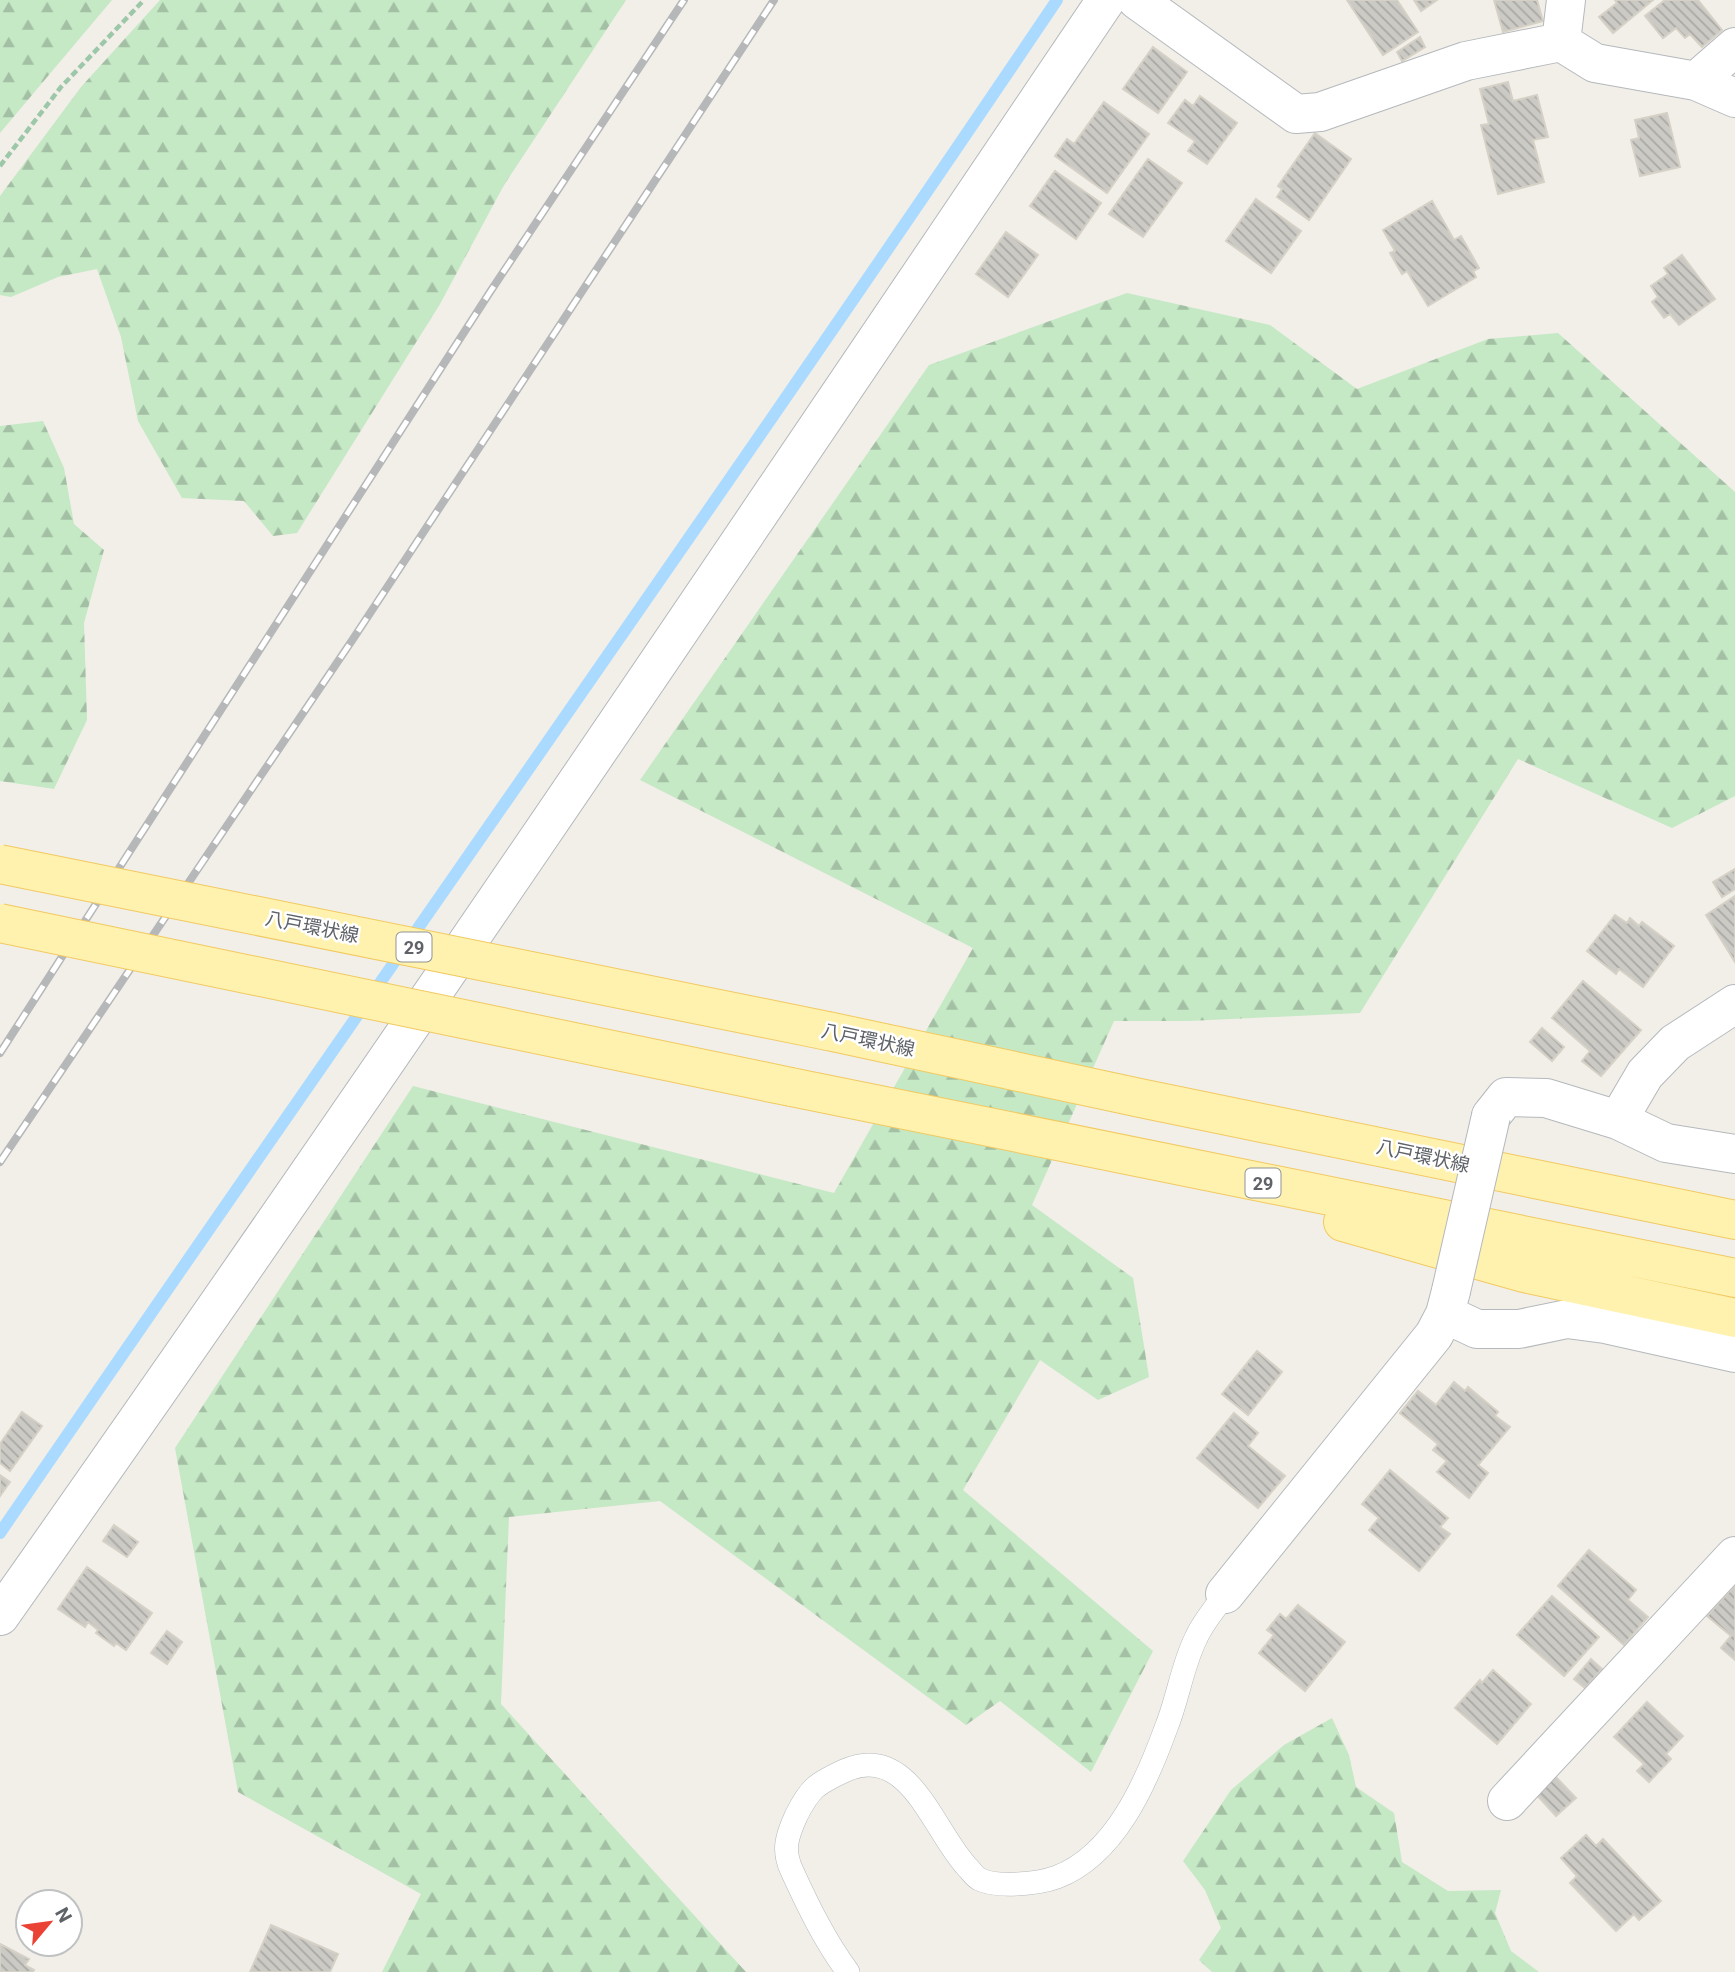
<svg xmlns="http://www.w3.org/2000/svg" width="1735" height="1972" font-family="Roboto,'Noto Sans JP',sans-serif">
<style>
.forest{fill:url(#forest-firs)}
.lines{fill:none;stroke-linecap:round;stroke-linejoin:round}
.stream{stroke:#aadaff;stroke-width:12}
.building{fill:url(#building-back-hatch);stroke:#d6d1c6;stroke-width:2}
.service-casing{stroke:#b5b8bc;stroke-width:24}
.minor-casing{stroke:#b5b8bc;stroke-width:40}
.tertiary-casing{stroke:#b5b8bc;stroke-width:40}
.primary-casing{stroke:#f2c960;stroke-width:40}
.path{stroke:#9cc7a9;stroke-width:4.5;stroke-dasharray:7 3.5;stroke-linecap:butt}
.service{stroke:#fff;stroke-width:23}
.minor{stroke:#fff;stroke-width:38}
.tertiary{stroke:#fff;stroke-width:38}
.primary{stroke:#fff2af;stroke-width:38}
.rail-casing{stroke:#b6b7b8;stroke-width:8}
.rail{stroke:#fff;stroke-width:5;stroke-dasharray:16;stroke-linecap:butt}
.minor-bridge-casing{stroke:#b5b8bc;stroke-width:40;stroke-linecap:butt}
.primary-bridge-casing{stroke:#f2c960;stroke-width:40;stroke-linecap:butt}
.minor-bridge{stroke:#fff;stroke-width:38}
.primary-bridge{stroke:#fff2af;stroke-width:38}
.labels{text-anchor:middle;dominant-baseline:central;stroke-width:5;stroke-linejoin:round;paint-order:stroke}
.shield{fill:#fff;stroke:#8f9295;stroke-width:2}
.shield-label{font-size:18px;font-weight:bold;fill:#5f6368}
.street-label{font-size:19px;fill:#5f6368;stroke:#fff}
</style>
<defs>
<pattern id="forest-firs" width="22" height="20" patternUnits="userSpaceOnUse" patternTransform="scale(1.75)"><rect width="22" height="20" fill="#c5e8c5"/><path d="M5 1l3.5 6h-7zM16 11l3.5 6h-7z" fill="#a3c0a4"/></pattern>
<pattern id="building-back-hatch" width="6" height="6" patternUnits="userSpaceOnUse" patternTransform="scale(1.75)"><rect width="6" height="6" fill="#cccac5"/><path d="M-1 5l2 2M0 0l6 6M5-1l2 2" fill="none" stroke="#a9a8a4"/></pattern>
</defs>
<rect width="100%" height="100%" fill="#f1efe8"/>
<path class="forest" d="M0,0H112L0,133Z
M160,0H626L504,185L440,304L297,533L273,536L244,501L182,498L138,421L121,337L97,269L58,277L11,297L0,295V196L81,87Z
M1127,293L1270,325L1357,389L1488,339L1558,333L1735,492V796L1672,828L1518,759L1360,1013L1189,1021H1114L1032,1205L1133,1278L1149,1377L1098,1400L1040,1360L963,1490L1153,1651L1091,1772L1000,1701L966,1725L660,1501L509,1517L501,1704L746,1972H382L421,1894L238,1792L175,1448L413,1086L834,1193L973,948L640,780L929,365Z
M43,421L64,468L74,524L104,550L84,623L87,720L54,789L0,781V426Z
M1332,1718L1349,1755L1356,1787L1394,1813L1402,1862L1448,1891L1501,1890L1495,1913L1511,1951L1539,1972H1212L1199,1960L1221,1928L1205,1890L1183,1861L1231,1790L1284,1745Z"/>
<g class="lines">
<path class="stream" d="M0,1533C350,1021 710,515 1057,0"/>
</g>
<path class="building" d="M1347,0H1397L1418,32L1383,55Z
M1414,0H1437L1421,11Z
M1494,0H1537L1543,21L1503,32Z
M1615,0H1653L1613,33L1599,17L1617,3Z
M1665,0H1698L1722,30L1702,47L1690,34L1685,38L1676,28L1663,38L1645,16Z
M1420,37L1425,47L1402,61L1397,52Z
M1153,47L1187,72L1158,113L1123,89Z
M1508,82L1513,101L1537,95L1548,137L1533,140L1544,182L1498,194L1481,125L1489,124L1480,89Z
M1200,96L1237,123L1207,164L1188,151L1195,141L1168,123L1185,100L1193,106Z
M1104,102L1149,134L1107,193L1055,156L1067,139L1074,144Z
M1667,113L1680,167L1640,176L1631,140L1639,138L1635,120Z
M1315,133L1351,159L1309,220L1277,197L1282,189L1278,186Z
M1148,159L1182,183L1143,237L1109,214Z
M1055,171L1101,203L1076,239L1030,206Z
M1256,199L1301,231L1271,273L1226,241Z
M1432,201L1454,240L1461,236L1479,268L1473,271L1476,277L1428,306L1407,271L1402,274L1390,253L1395,251L1383,230Z
M1006,232L1038,255L1008,297L976,274Z
M1682,255L1715,299L1679,325L1670,314L1664,318L1652,302L1658,297L1651,286L1668,274L1664,268Z
M1735,869V889L1722,897L1713,882Z
M1735,896V962L1706,915Z
M1615,915L1627,923L1630,918L1639,926L1642,922L1674,946L1643,987L1619,969L1616,974L1587,951Z
M1583,981L1641,1030L1601,1076L1582,1061L1590,1051L1552,1018Z
M1542,1028L1564,1047L1552,1061L1530,1042Z
M1257,1351L1282,1372L1248,1415L1222,1394Z
M1454,1382L1465,1391L1468,1387L1498,1412L1495,1416L1510,1427L1478,1465L1488,1473L1469,1498L1437,1472L1447,1461L1433,1450L1438,1444L1400,1413L1418,1391L1436,1405Z
M22,1412L42,1426L10,1471L0,1463V1444Z
M1234,1413L1258,1433L1248,1446L1285,1476L1258,1508L1197,1458Z
M1390,1470L1448,1518L1440,1527L1450,1534L1419,1571L1369,1530L1379,1518L1362,1504Z
M0,1475L10,1482L0,1496Z
M114,1525L138,1542L127,1557L103,1541Z
M1589,1550L1636,1590L1628,1600L1648,1617L1624,1645L1558,1586Z
M87,1567L152,1613L126,1650L116,1643L114,1646L96,1633L98,1630L88,1622L85,1627L58,1609Z
M1734,1586L1735,1587V1660L1721,1648L1731,1636L1707,1616Z
M1552,1596L1599,1637L1564,1676L1517,1635Z
M1298,1605L1345,1642L1305,1691L1259,1653L1274,1635L1267,1630L1280,1614L1286,1619Z
M167,1631L182,1642L167,1664L151,1653Z
M1591,1659L1602,1669L1585,1688L1574,1679Z
M1493,1670L1531,1704L1497,1744L1455,1708L1480,1680L1482,1683Z
M1647,1702L1683,1736L1666,1754L1671,1759L1649,1782L1637,1771L1644,1764L1614,1737Z
M1554,1775L1576,1798L1556,1816L1535,1793Z
M1586,1835L1596,1846L1603,1839L1661,1901L1639,1920L1634,1914L1616,1931L1570,1883L1577,1876L1561,1858Z
M271,1925L338,1954L330,1972H250Z
M0,1944L29,1959L25,1965L34,1970L33,1972H0Z"/>
<g class="lines">
<g class="service-casing">
<path id="service" d="M848,1972C825,1941 808,1906 792,1871C782,1850 787,1836 796,1816C810,1788 816,1784 844,1771C910,1741 933,1832 968,1868C971,1871 975,1877 979,1879C996,1888 1038,1884 1057,1877C1115,1855 1146,1783 1166,1728C1178,1699 1182,1666 1196,1638C1203,1622 1216,1608 1225,1594"/>
</g>
<g class="minor-casing">
<path id="minor" d="M1137,0L1296,114L1320,112L1466,61L1561,42L1595,63L1696,81L1735,98
M1561,42L1566,0
M1696,81L1735,47
M1491,1116L1506,1097L1546,1098L1618,1120L1666,1143L1735,1154
M1618,1120L1645,1074L1675,1043L1735,1004
M1451,1291L1445,1314L1477,1329H1519L1567,1319L1605,1324L1735,1353
M1225,1594L1434,1335L1445,1314
M1507,1801L1735,1556"/>
</g>
<g class="tertiary-casing">
<path id="tertiary" d="M0,1616C376,1083 741,541 1106,0"/>
</g>
<g class="primary-casing">
<path id="primary" d="M828,1031L1140,1098L1735,1220
M791,1087L1735,1278
M1343,1222L1524,1273L1735,1318"/>
</g>
<path class="path" d="M0,166L61,87L144,0"/>
<use href="#service" class="service"/>
<use href="#minor" class="minor"/>
<use href="#tertiary" class="tertiary"/>
<use href="#primary" class="primary"/>
<g class="rail-casing">
<path id="rail" d="M0,1053L490,292L684,0
M0,1162L353,639L774,0"/>
</g>
<use href="#rail" class="rail"/>
<g class="minor-bridge-casing">
<path id="minor-bridge" d="M1451,1291L1491,1116"/>
</g>
<g class="primary-bridge-casing">
<path id="primary-bridge" d="M0,864L828,1031
M0,923L791,1087"/>
</g>
<use href="#minor-bridge" class="minor-bridge"/>
<use href="#primary-bridge" class="primary-bridge"/>
</g>
<g class="labels">
<g class="shield">
<rect x="396.5" y="932.5" width="35" height="29" rx="5"/>
<rect x="1245.5" y="1168.5" width="35" height="29" rx="5"/>
</g>
<g class="shield-label">
<text x="414" y="947">29</text>
<text x="1263" y="1183">29</text>
</g>
<g class="street-label">
<text transform="translate(312 927) rotate(11)">八戸環状線</text>
<text transform="translate(868 1040) rotate(12)">八戸環状線</text>
<text transform="translate(1423 1156) rotate(12)">八戸環状線</text>
</g>
</g>
<g transform="translate(49 1923) rotate(61)"><circle r="33" fill="#ffffff" stroke="#bfc1c3" stroke-width="2"/>
<path d="M0-5L12 26L0 18L-12 26Z" fill="#ea4335"/>
<text y="-10" font-size="19" font-weight="bold" text-anchor="middle" fill="#5f6368">N</text>
</g>
</svg>
